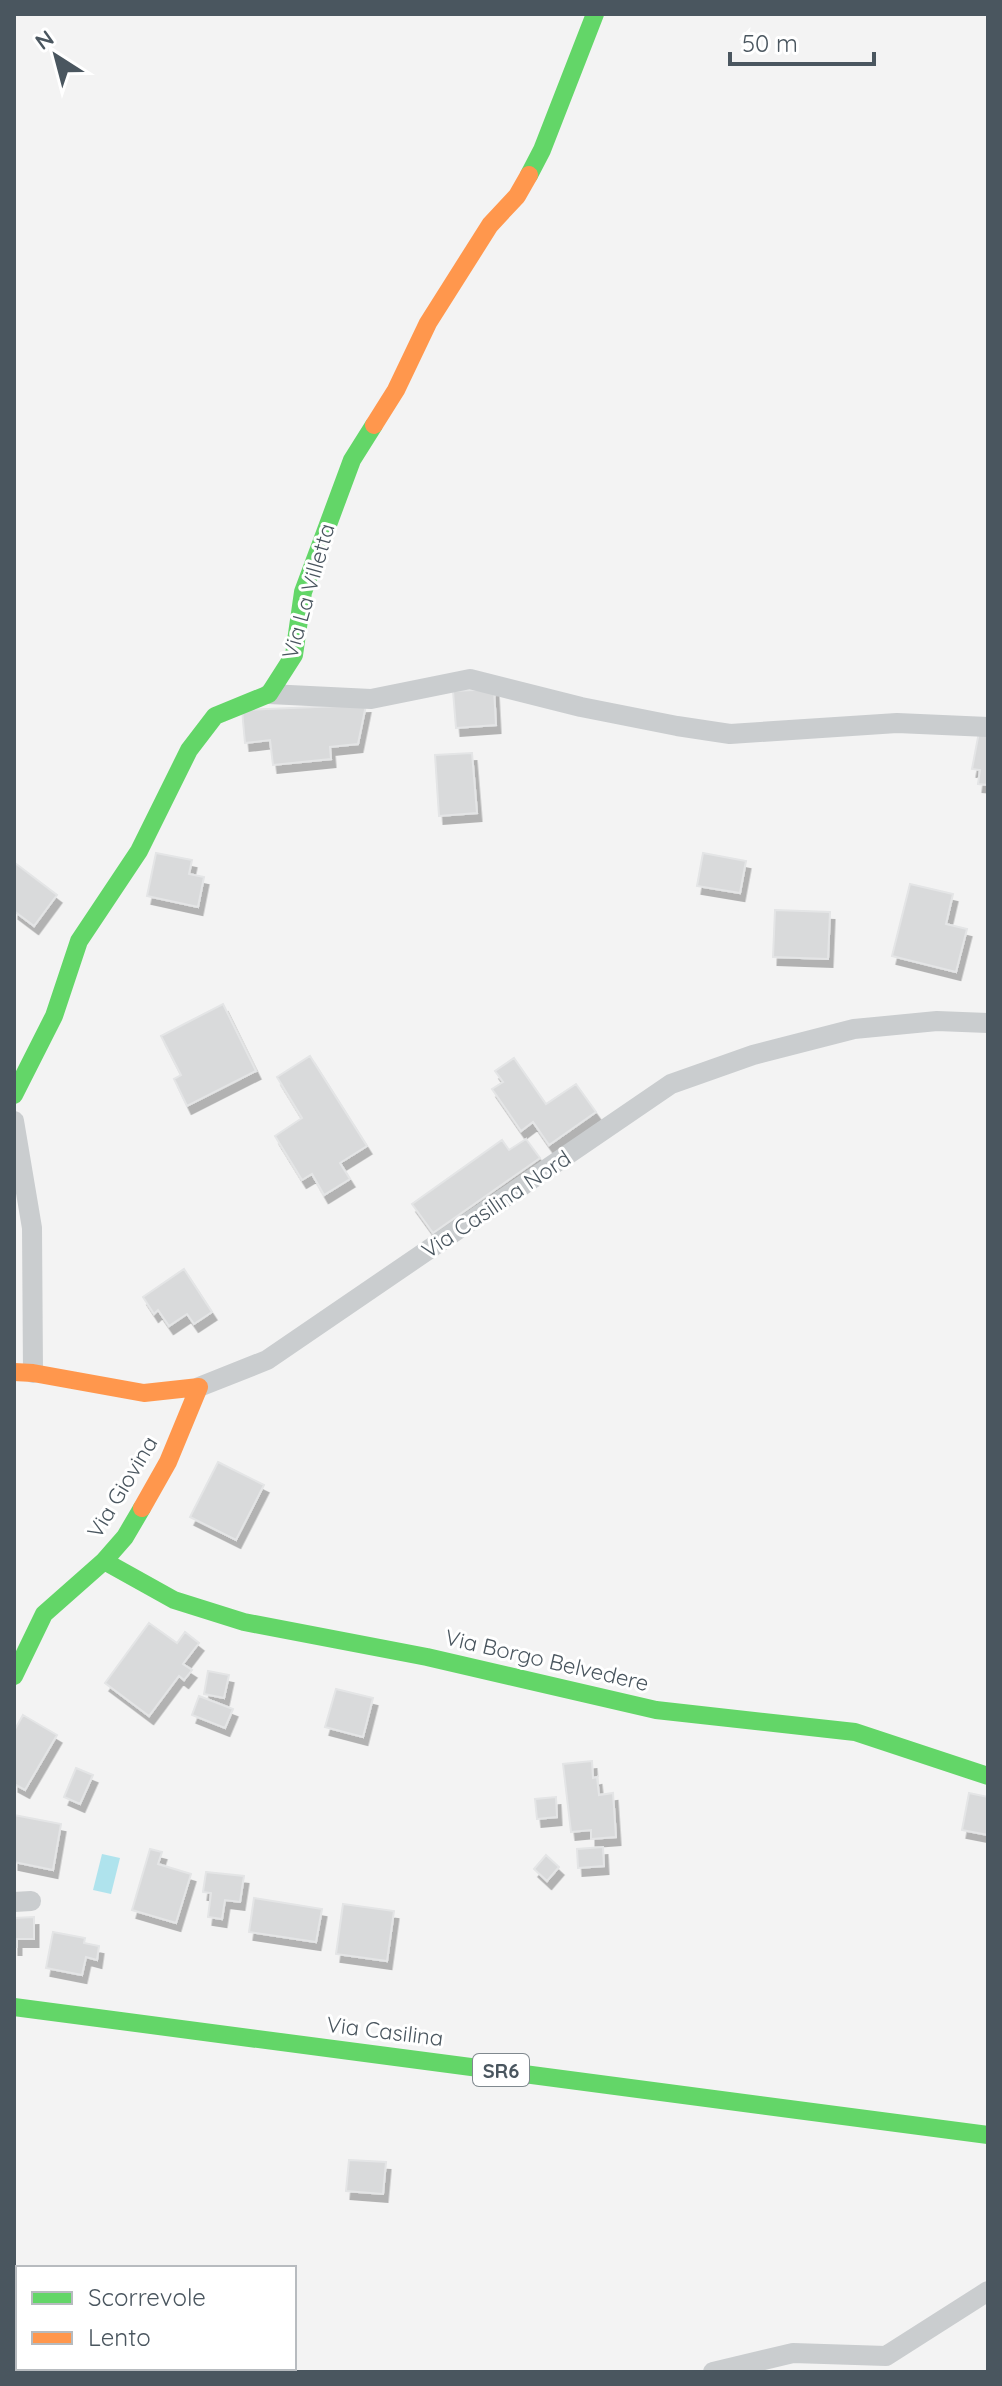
<svg xmlns="http://www.w3.org/2000/svg" width="1002" height="2386" font-family="Quicksand,sans-serif">
<style>
.water{fill:#afe3ed}
.building{fill:#d9dadb;stroke:#e4e5e6;stroke-width:2;filter:url(#shadow)}
.lines{fill:none;stroke-linecap:round;stroke-linejoin:round}
.street{stroke:#cacdcf;stroke-width:20}
.fast{stroke:#63d668;stroke-width:18}
.slow{stroke:#ff974d;stroke-width:18}
.labels{text-anchor:middle;dominant-baseline:central;stroke-width:6;stroke-linejoin:round;paint-order:stroke}
.shield{fill:#fff;stroke:#80898f;stroke-width:2}
.shield-label{font-size:20px;font-weight:bold;fill:#4a565f}
.street-label{font-size:22px;fill:#4a565f;stroke:#fff}
</style>
<defs>
<filter id="shadow"><feDropShadow dx="4.5" dy="8" stdDeviation="0" flood-color="#0004"/></filter>
</defs>
<rect width="100%" height="100%" fill="#f3f3f3"/>
<path class="water" d="M102,1854L120,1858L111,1894L93,1890Z"/>
<path class="building" d="M494,689L496,725L456,728L453,691Z
M366,705L358,744L330,747L331,759L273,765L270,740L245,743L242,710Z
M979,732L988,734V785L978,784L980,770L972,769Z
M472,753L477,813L439,816L435,755Z
M156,853L192,860L189,874L204,877L198,907L147,896Z
M703,853L746,861L740,893L697,886Z
M15,863L57,895L34,926L14,911Z
M910,884L953,894L946,924L967,929L956,972L892,956Z
M775,910L830,912L828,959L773,957Z
M223,1004L256,1071L187,1106L174,1079L181,1075L161,1036Z
M310,1056L367,1146L340,1163L350,1179L324,1195L312,1174L302,1180L275,1136L302,1118L277,1077Z
M514,1058L546,1104L576,1084L596,1112L549,1145L533,1122L521,1131L492,1089L503,1082L495,1071Z
M526,1139L540,1158L433,1233L412,1204L502,1140L509,1150Z
M184,1269L212,1312L194,1324L187,1314L169,1326L158,1310L154,1314L143,1297Z
M218,1462L264,1485L236,1540L190,1517Z
M149,1623L177,1643L185,1632L199,1643L183,1664L192,1670L184,1680L179,1676L149,1716L105,1683Z
M208,1671L229,1675L224,1698L204,1694Z
M336,1689L373,1698L363,1737L325,1727Z
M199,1696L233,1709L225,1728L192,1715Z
M23,1715L57,1735L25,1790L14,1784V1731Z
M592,1761L593,1778L597,1777L599,1795L613,1793L616,1837L591,1839V1830L571,1832L563,1764Z
M76,1768L93,1775L80,1804L64,1797Z
M969,1793L988,1797V1835L962,1830Z
M556,1797L557,1817L537,1819L535,1799Z
M14,1815L61,1824L53,1870L14,1862Z
M603,1847L604,1866L578,1868L577,1849Z
M150,1849L162,1852L158,1864L191,1874L176,1923L132,1910Z
M546,1855L559,1867L547,1881L534,1869Z
M206,1872L244,1876L240,1902L225,1900L222,1919L208,1917L211,1893L203,1892Z
M254,1898L322,1909L316,1942L249,1932Z
M343,1904L394,1911L387,1961L336,1954Z
M34,1917V1939H17V1947H14V1918Z
M53,1932L85,1938L84,1943L99,1946L97,1960L86,1957L82,1975L46,1968Z
M349,2160L386,2162L383,2194L346,2191Z"/>
<g class="lines">
<path class="street" d="M269,694L371,699L470,679L581,707L677,726L730,734L897,723L988,727
M14,1121L32,1228L33,1373
M199,1387L267,1360L671,1084L753,1055L854,1029L937,1021L988,1023
M14,1902L31,1901
M713,2372L793,2353L886,2356L988,2291"/>
<path class="fast" d="M529,175L542,150L595,14
M14,1095L54,1016L79,941L139,851L189,750L215,716L269,694L294,655L303,592L352,460L374,425
M104,1561L174,1600L244,1622L427,1657L656,1710L855,1732L988,1776
M14,1676L44,1614L104,1561L125,1537L142,1508
M14,2007L988,2135"/>
<path class="slow" d="M374,425L396,390L428,323L490,225L517,196L529,175
M14,1372L33,1373L144,1393L199,1387L168,1462L142,1508"/>
</g>
<g class="labels">
<rect class="shield" x="473" y="2054" width="56" height="32" rx="6"/>
<g class="shield-label">
<text x="501" y="2070">SR6</text>
</g>
<g class="street-label">
<text transform="translate(308 591) rotate(-74)">Via La Villetta</text>
<text transform="translate(496 1204) rotate(-34)">Via Casilina Nord</text>
<text transform="translate(122 1487) rotate(-59)">Via Giovina</text>
<text transform="translate(547 1660) rotate(13)">Via Borgo Belvedere</text>
<text transform="translate(385 2031) rotate(7)">Via Casilina</text>
</g>
</g>
<rect width="1002" height="2386" fill="none" stroke="#4a565f" stroke-width="32"/>
<rect x="16" y="2266" width="280" height="104" fill="#ffffff" stroke="#b7bbbf" stroke-width="2"/>
<rect x="32" y="2292" width="40" height="12" fill="#63d668" stroke="#b7bbbf" stroke-width="2"/>
<text x="88" y="2306" font-size="24" fill="#4a565f">Scorrevole</text>
<rect x="32" y="2332" width="40" height="12" fill="#ff974d" stroke="#b7bbbf" stroke-width="2"/>
<text x="88" y="2346" font-size="24" fill="#4a565f">Lento</text>
<g transform="translate(56 56) rotate(324)" stroke="#ffffff" stroke-width="6" paint-order="stroke">
<path d="M0-6L14 30L0 20L-14 30Z" fill="#4a565f"/>
<text y="-12" font-size="22" font-weight="bold" text-anchor="middle" fill="#4a565f">N</text>
</g>
<path d="M730 52v12h144v-12" fill="none" stroke="#4a565f" stroke-width="4"/>
<text x="742" y="52" font-size="24" fill="#4a565f" stroke="#ffffff" stroke-width="6" paint-order="stroke">50 m</text>
</svg>
